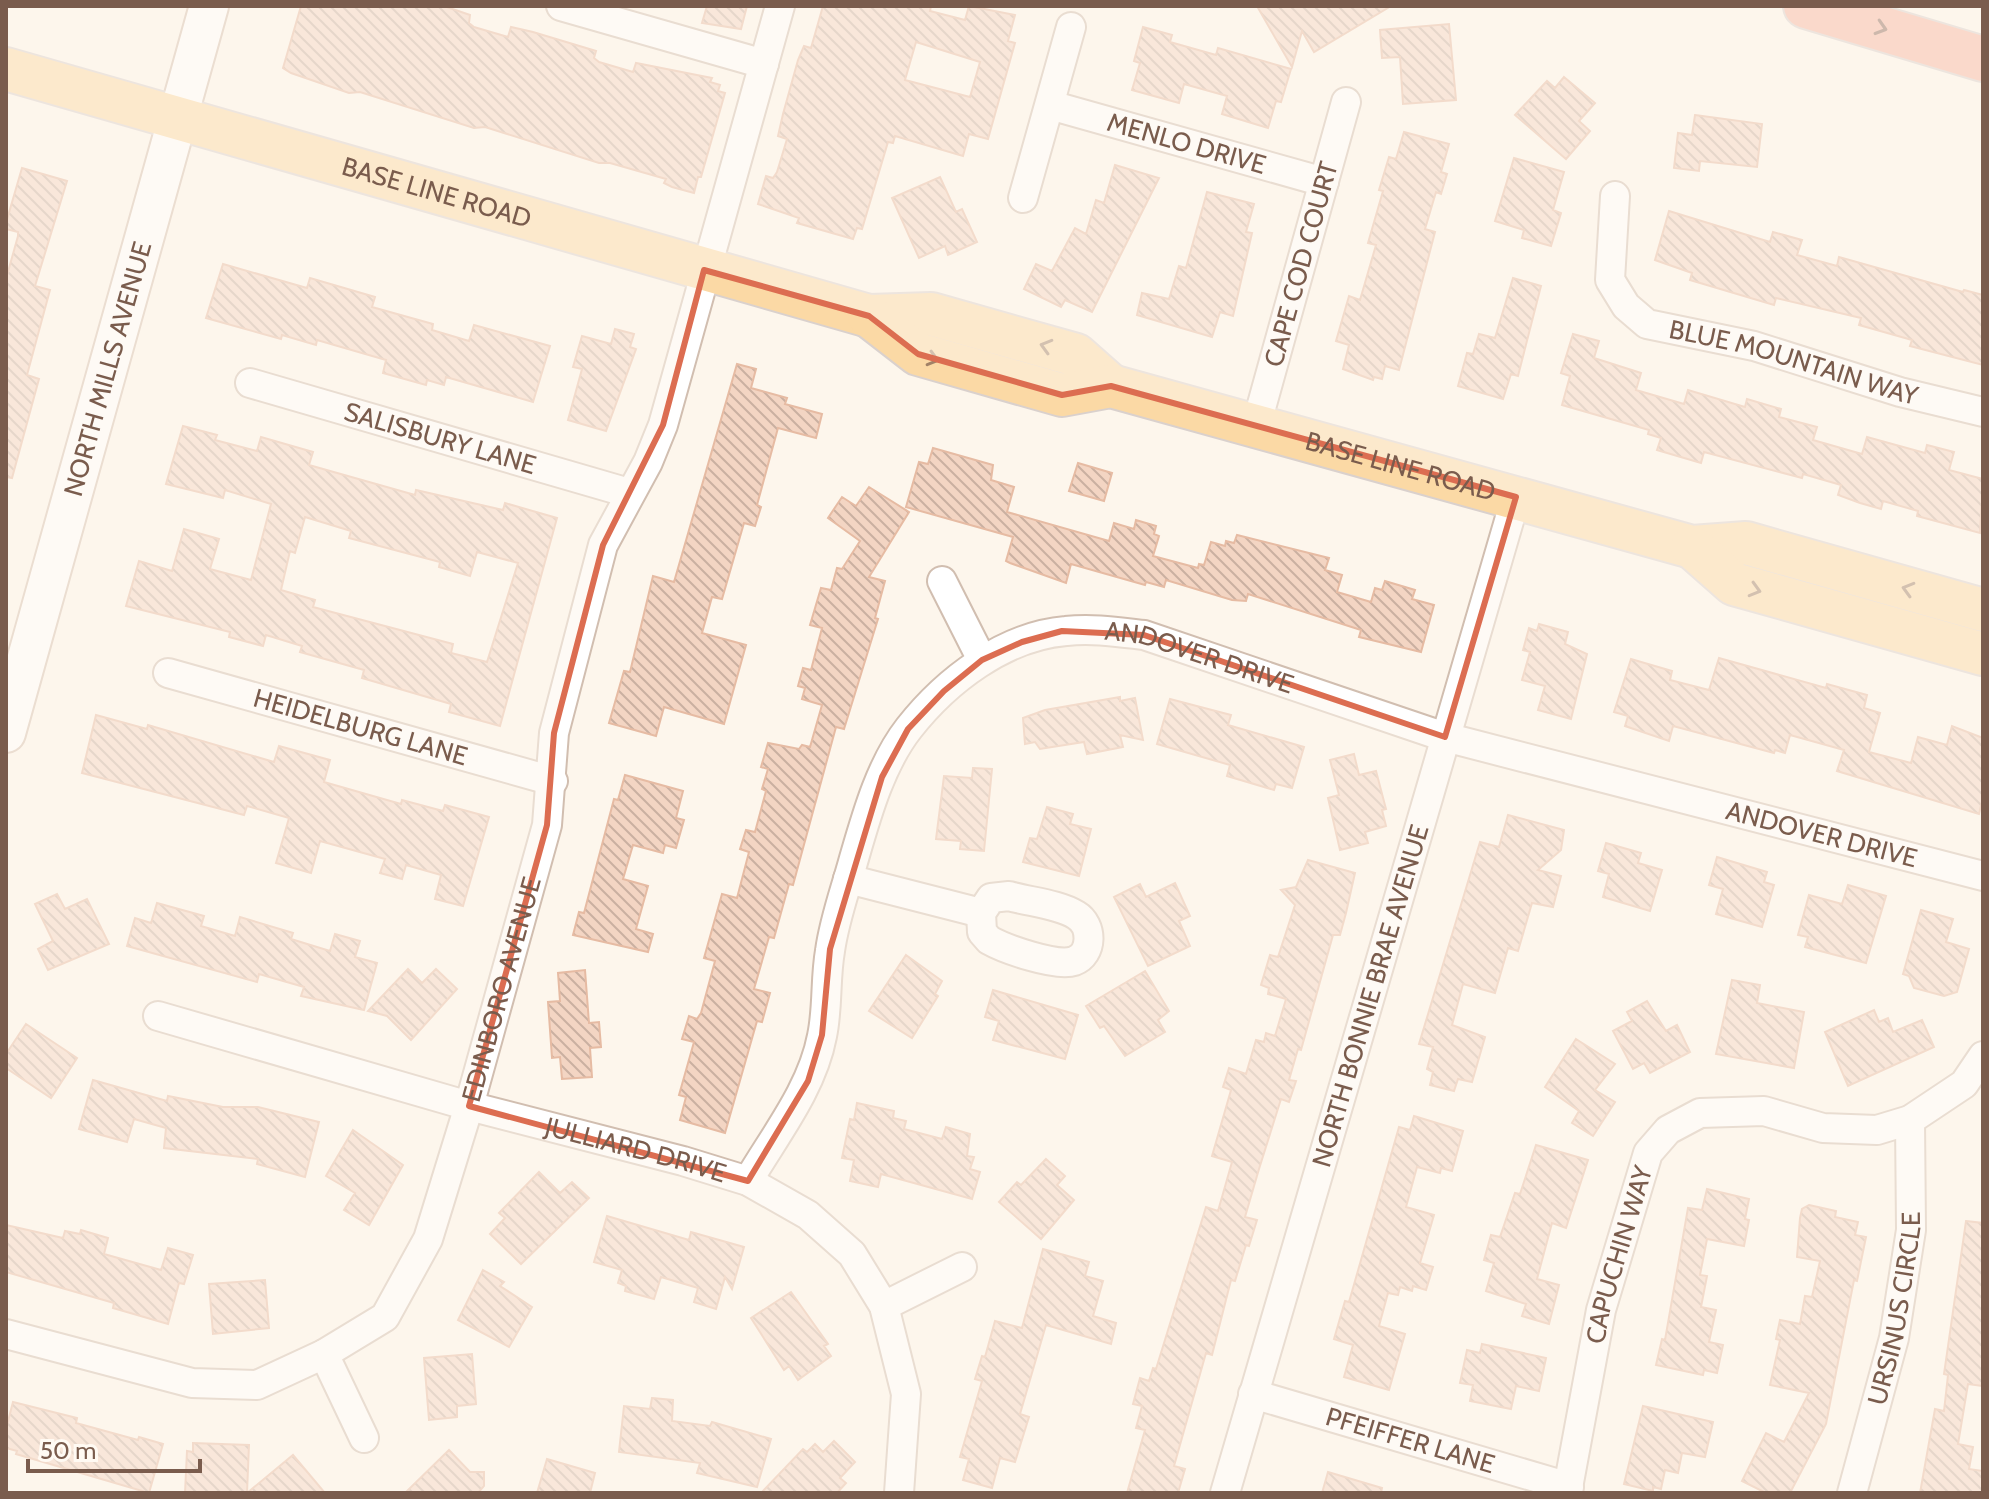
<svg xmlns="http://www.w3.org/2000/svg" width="1989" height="1499" font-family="Cabin,sans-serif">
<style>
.building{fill:url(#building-back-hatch);stroke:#e6bba3;stroke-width:2;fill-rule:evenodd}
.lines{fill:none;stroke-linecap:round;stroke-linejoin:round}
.street-casing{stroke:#d1beb0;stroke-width:32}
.secondary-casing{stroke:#d6c0b0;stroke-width:42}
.primary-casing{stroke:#dad1cd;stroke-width:46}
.highway-casing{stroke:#dad1cd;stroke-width:48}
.street{stroke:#fff;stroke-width:28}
.secondary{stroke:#fff;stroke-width:38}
.primary{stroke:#fbd9a5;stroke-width:42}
.highway{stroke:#f7b7a3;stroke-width:44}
.oneway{stroke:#936e5e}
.oneway2{stroke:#a18267}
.marked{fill:none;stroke:#dc6d51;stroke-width:6;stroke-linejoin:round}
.labels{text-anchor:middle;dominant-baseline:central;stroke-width:7;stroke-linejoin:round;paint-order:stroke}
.street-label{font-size:26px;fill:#7a5c4d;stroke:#fffaf3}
</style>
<defs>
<pattern id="building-back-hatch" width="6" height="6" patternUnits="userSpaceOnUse" patternTransform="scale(2)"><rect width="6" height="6" fill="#f3d5c3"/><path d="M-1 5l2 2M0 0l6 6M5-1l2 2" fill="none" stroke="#cab0a1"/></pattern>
</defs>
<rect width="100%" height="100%" fill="#fdf6ec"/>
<path class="building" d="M301,6H444L470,15L469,23L474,27L508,37L511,27L533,32L596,51L594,58L599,62L633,72L636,63L712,78L710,82L720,85L718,91L725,93L701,177H698L694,193L672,187L664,183L666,179L610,163H599L485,127L474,128L360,92L349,93L291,73L283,68Z
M707,6H747L741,29L702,23Z
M823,6H931L930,11L965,20L969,6L1015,15L1008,41L1015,43L988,139L969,134L963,156L895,136L893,143L888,142L862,229L857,228L853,239L797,223L799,218L758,204L766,176L773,178L777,172L787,139L778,136L783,114L798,60L804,46L811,48ZM916,42L980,62L970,97L905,80Z
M1257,6H1391L1314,52L1302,31L1292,67Z
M1449,24L1456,100L1403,104L1400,57L1382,58L1380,30Z
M1143,27L1172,35L1170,42L1216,55L1218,48L1291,69L1281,102L1276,101L1268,128L1222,114L1227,96L1184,84L1179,103L1132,90L1140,63L1134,61Z
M1564,77L1595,103L1579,121L1590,131L1566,159L1515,115L1547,81L1555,88Z
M1695,115L1762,124L1757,167L1700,161L1699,171L1674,168L1678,133L1692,135Z
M1404,132L1449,144L1441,172L1447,174L1441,194L1436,192L1425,229L1435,232L1399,370L1385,366L1382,379L1374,377L1373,380L1343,369L1349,345L1336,341L1349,296L1360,300L1376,245L1368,243L1383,191L1379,190L1389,157L1396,159Z
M1514,158L1564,172L1553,210L1561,213L1551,246L1522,238L1524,230L1495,221Z
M1115,165L1159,178L1092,312L1065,300L1061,307L1024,289L1036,264L1052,271L1075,228L1086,234L1096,200L1104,203Z
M22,168L67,181L35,286L50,290L27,375L39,379L12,478L6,477V279L18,236V232L6,229V223Z
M940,177L956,212L962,209L977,242L948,255L945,246L919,258L892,198Z
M1207,192L1254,204L1246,232L1252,233L1233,316L1220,312L1212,337L1137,315L1142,293L1169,299L1179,266L1186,268Z
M1669,211L1770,242L1773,232L1802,240L1797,255L1837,266L1839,257L1963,292L1964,290L1983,295V365L1910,346L1912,340L1859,325L1861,318L1776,298L1774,305L1690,280L1692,273L1655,260Z
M223,264L307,288L310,278L375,297L372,307L433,324L432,330L469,341L474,325L550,346L533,402L446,377L444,385L427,380L426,385L383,373L386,360L317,340L316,345L282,335L281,339L206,318Z
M1513,278L1541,286L1518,376L1511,374L1503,399L1458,386L1467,353L1473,354L1479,334L1495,338Z
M615,329L634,334L630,347L636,349L606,431L568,420L582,369L573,367L582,336L611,344Z
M1573,334L1599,341L1594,358L1641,373L1636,390L1684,404L1688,390L1745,407L1747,399L1781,409L1779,417L1817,427L1813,440L1862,454L1867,437L1925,453L1927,445L1954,452L1949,470L1983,479L1980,533L1917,516L1918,511L1883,501L1881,509L1860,503L1838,495L1841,485L1803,474L1802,478L1704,452L1701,463L1657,450L1661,438L1648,434L1649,430L1562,405L1570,376L1561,373Z
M737,364L756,369L751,388L787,398L785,404L822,414L816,438L778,428L757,505L761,507L755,526L744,523L722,599L712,597L702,633L746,645L724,724L664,707L656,736L609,723L624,671L630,672L653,576L674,582Z
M183,426L217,435L215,440L257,451L261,437L313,452L309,465L415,495L416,490L503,510L505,503L557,518L500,726L449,712L451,704L362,678L364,670L300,652L302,646L266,635L263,646L229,637L230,632L126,606L139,561L172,571L184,529L219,539L210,569L251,580L271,504L225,490L223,498L166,484ZM305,517L351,531L349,538L440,562L439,567L470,576L477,552L518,563L487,662L451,653L453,644L313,607L315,600L281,590L290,551L295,553Z
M933,448L993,465L991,480L1014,487L1007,512L1109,541L1114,523L1134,529L1136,520L1156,526L1154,534L1159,536L1153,556L1198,568L1199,564L1204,565L1211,542L1225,546L1226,541L1234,543L1237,535L1329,558L1325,570L1342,575L1337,592L1371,602L1375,588L1382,590L1385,581L1415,590L1412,599L1434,605L1421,652L1359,637L1361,630L1248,594L1246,601L1232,600L1166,580L1164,587L1146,582L1145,585L1071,564L1066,583L1010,563L1006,561L1013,537L906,507L919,462L928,464Z
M1078,463L1112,473L1104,501L1069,491Z
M869,487L909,512L869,577L885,581L875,618L878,619L844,729L836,727L793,885L789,884L774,938L769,937L754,989L770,993L762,1022L757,1021L725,1133L680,1120L686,1097L679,1095L694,1042L682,1039L689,1016L697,1019L701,1013L715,961L704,958L722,894L737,898L749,852L740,849L746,830L755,832L766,791L762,789L768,769L761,767L768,743L799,749L802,745L810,747L822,705L802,699L805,688L798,686L803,668L811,670L822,628L810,625L821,588L831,590L837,568L842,569L860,541L828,518L842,497L856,506Z
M1539,624L1568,632L1565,644L1587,654L1571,719L1538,710L1545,686L1522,680L1530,652L1523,650L1529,628L1537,631Z
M1719,658L1826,688L1827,684L1867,695L1864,708L1880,713L1869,752L1911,763L1918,737L1947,745L1952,726L1983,738V797L1979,814L1837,771L1844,750L1790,735L1785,753L1775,750L1774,753L1673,726L1669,741L1625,726L1628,716L1614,712L1631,659L1672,671L1670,680L1709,690Z
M1120,697V701L1135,698L1143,740L1120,735L1123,747L1087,754L1084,742L1040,749L1035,742L1025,744L1023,718L1045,710Z
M1170,699L1231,715L1228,725L1304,747L1292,788L1276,784L1274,790L1227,776L1230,765L1157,744Z
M96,715L147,729L148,725L274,762L279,746L330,760L324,782L401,804L402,800L443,811L445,805L489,817L463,906L435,899L441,875L406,865L402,879L380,873L385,859L320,841L311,873L276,863L289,818L247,806L244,815L82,773Z
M1354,754L1359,775L1376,771L1386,809L1382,810L1386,826L1365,832L1368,843L1340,850L1328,798L1339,795L1330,760Z
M973,768L992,769L984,851L960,849L961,841L936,839L944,776L972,778Z
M625,775L683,791L676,818L684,820L676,848L665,845L663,853L633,845L623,879L648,886L636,929L653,934L648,952L573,935L579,912L584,913L614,799L618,800Z
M1047,807L1073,814L1070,824L1091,829L1079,876L1023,862L1030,838L1037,839Z
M1508,815L1564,830L1561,850L1538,870L1561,876L1553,907L1532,903L1518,951L1508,948L1495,993L1463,984L1452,1025L1485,1037L1472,1082L1458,1079L1454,1091L1430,1085L1433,1072L1427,1069L1433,1047L1419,1044L1480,842L1499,847Z
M1606,843L1641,853L1638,863L1662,870L1650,911L1603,897L1609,874L1598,871Z
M1717,857L1767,872L1764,882L1774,885L1762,927L1716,914L1723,889L1709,885Z
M1308,860L1355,873L1346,913L1340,935H1333L1301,1050L1298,1049L1289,1080L1296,1081L1289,1102L1281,1099L1259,1169L1245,1217L1257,1220L1249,1246L1246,1245L1235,1281L1231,1280L1212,1355L1206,1353L1174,1466L1185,1469L1178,1493H1127L1145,1430L1136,1428L1142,1406L1133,1404L1140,1378L1149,1381L1153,1368L1156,1369L1206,1207L1218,1211L1232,1162L1212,1156L1231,1090L1223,1087L1229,1068L1246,1074L1256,1040L1264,1042L1266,1033L1275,1036L1286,999L1268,994L1269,988L1261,985L1270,955L1278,957L1295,905L1281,890L1296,887Z
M1175,883L1190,916L1179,921L1190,946L1148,966L1114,897L1140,884L1146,897Z
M1848,885L1886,896L1866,963L1805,947L1808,937L1798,935L1809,895L1842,904Z
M57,894L65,909L87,899L109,944L48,970L38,949L53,941L35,904Z
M157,903L204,916L201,926L235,936L240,917L293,933L291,939L330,951L335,934L360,941L355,957L377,963L364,1010L301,996L304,987L259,974L257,982L127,946L135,918L151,923Z
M1921,910L1953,919L1946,942L1969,949L1957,992L1944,996L1914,988L1909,976L1903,974Z
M906,955L942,981L935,994L938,996L912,1038L869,1011Z
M408,969L422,983L436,969L457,989L411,1040L387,1016L368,1011Z
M585,970L589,1023L599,1022L601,1047L590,1048L592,1077L562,1079L560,1057L552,1058L548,1002L560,1001L558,973Z
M1145,971L1169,1011L1158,1020L1165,1032L1125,1056L1104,1026L1100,1028L1086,1006Z
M1732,980L1760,985L1757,1003L1804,1012L1794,1068L1716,1054Z
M993,990L1078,1015L1065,1059L993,1040L999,1021L985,1017Z
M1647,1001L1666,1031L1677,1025L1690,1052L1650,1073L1644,1063L1633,1069L1613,1031L1632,1021L1627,1012Z
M1874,1010L1879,1022L1888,1018L1893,1032L1922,1020L1934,1047L1848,1086L1825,1032Z
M26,1024L77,1058L51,1098L6,1068V1054Z
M1576,1039L1615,1064L1595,1090L1615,1102L1593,1136L1572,1123L1579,1111L1545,1087Z
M93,1080L167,1101L168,1096L223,1107H258L319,1122L305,1177L257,1164L258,1159L164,1148L166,1128L134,1119L127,1142L79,1129Z
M857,1103L894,1111L893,1118L906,1121L904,1129L942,1139L946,1127L970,1134L967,1156L974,1157L970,1169L980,1172L972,1199L881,1174L878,1187L850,1181L854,1160L842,1158L850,1119L854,1120Z
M1414,1116L1463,1131L1452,1171L1441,1168L1440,1173L1417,1167L1406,1207L1434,1215L1420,1263L1433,1267L1426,1290L1413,1286L1412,1291L1400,1287L1398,1295L1388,1293L1379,1326L1405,1334L1389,1390L1344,1377L1353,1345L1334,1339L1345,1301L1349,1302L1399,1127L1410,1130Z
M353,1130L403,1165L369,1225L344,1210L355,1193L326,1176Z
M1536,1145L1588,1160L1566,1228L1552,1223L1537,1279L1559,1285L1549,1324L1522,1316L1526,1304L1486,1291L1494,1263L1484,1260L1491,1235L1500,1237L1515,1193L1520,1194Z
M1046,1159L1065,1176L1057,1185L1074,1200L1041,1239L999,1202L1017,1182L1021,1185Z
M539,1172L560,1193L572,1182L589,1198L521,1264L490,1234L505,1218L499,1213Z
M1707,1189L1749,1199L1745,1219L1749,1220L1744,1246L1707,1239L1700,1275L1707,1276L1701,1307L1716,1310L1709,1342L1723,1345L1717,1373L1704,1370L1703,1375L1656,1365L1662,1339L1665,1340L1688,1208L1702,1210Z
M1809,1205L1836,1211L1835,1217L1858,1222L1855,1235L1866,1237L1857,1281L1854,1280L1826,1424L1790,1493H1766L1742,1481L1766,1433L1784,1442L1809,1393L1770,1385L1780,1340L1776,1339L1780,1320L1800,1324L1805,1296L1812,1297L1820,1261L1797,1257L1800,1218L1802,1209Z
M607,1216L689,1240L691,1232L744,1247L732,1289L725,1277L716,1309L694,1302L698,1288L661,1277L654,1299L625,1291L626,1286L618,1283L622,1270L594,1262Z
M1966,1221L1983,1223V1386L1968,1384L1958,1444L1973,1447L1969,1469L1983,1471V1493H1920L1935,1409L1944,1411L1948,1375L1944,1374Z
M6,1225L63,1238L65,1231L80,1234L81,1230L108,1238L104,1254L161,1270L168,1248L193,1255L184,1284L179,1283L168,1324L113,1308L114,1303L6,1272Z
M1043,1249L1089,1262L1085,1276L1103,1281L1093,1316L1116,1323L1111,1344L1046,1325L1020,1414L1029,1417L1015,1462L1000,1458L992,1488L963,1480L969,1459L960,1457L982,1381L975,1379L982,1356L985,1357L995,1321L1022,1328Z
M483,1270L504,1282L500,1286L532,1307L509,1347L458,1320Z
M265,1280L269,1328L213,1334L209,1284Z
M791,1292L828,1344L824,1346L831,1356L798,1380L789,1366L784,1370L751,1318Z
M1482,1344L1546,1358L1539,1391L1516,1386L1511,1409L1470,1401L1473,1385L1460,1383L1467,1350L1480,1353Z
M472,1354L476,1404L457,1406V1417L429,1420L424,1358Z
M652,1398L673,1400L672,1421L710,1426L712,1422L771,1439L757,1487L697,1473L700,1463L619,1452L624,1406L650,1409Z
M13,1402L77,1418L76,1423L138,1440L139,1437L163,1444L149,1493L16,1454L17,1451L6,1448V1429Z
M1643,1406L1713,1422L1705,1457L1682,1453L1678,1473L1665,1470L1661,1489L1653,1487V1491L1624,1484Z
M834,1441L855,1462L840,1478L846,1483L837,1493H761L803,1449L807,1452L815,1444L823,1452Z
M193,1443L249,1445L247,1493L293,1455L325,1493H185L187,1451L193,1452Z
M449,1450L470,1472H484V1486L478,1493H405Z
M547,1459L595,1473L590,1493H537Z
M1328,1472L1382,1488L1381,1493H1322Z"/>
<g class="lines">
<g class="street-casing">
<g id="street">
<path d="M561,6L764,64"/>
<path id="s1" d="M1050,105L1324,182"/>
<path id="s2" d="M1615,196L1610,280L1626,306L1647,324L1754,346L1900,392L1983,412"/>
<path d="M1023,198L1071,27"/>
<path id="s3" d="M250,383L629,493"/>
<path id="s4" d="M1256,426L1346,102"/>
<path d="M942,581L982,660"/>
<path id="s5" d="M168,673L553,781"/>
<path d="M848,879L981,913"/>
<path d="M1009,896C1030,902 1058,904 1076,915C1093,925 1093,954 1074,961C1056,967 1005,949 989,940L982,932L981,913L991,898Z"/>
<path id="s6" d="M158,1016L469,1106L683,1161L748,1181L808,1215L852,1254L884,1306L906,1394L899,1493"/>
<path id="s7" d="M748,1181C775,1135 812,1089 822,1036C828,1008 825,979 830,951C834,921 845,891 853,862C866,817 880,765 909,728C946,681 1004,636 1066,631C1092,628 1118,632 1144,635L1445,737L1983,876"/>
<path d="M884,1306L962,1267"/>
<path id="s8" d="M6,1334L192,1383L257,1385L324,1354L385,1317L428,1239L469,1106L547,825L554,733L603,545L648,462L663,425L780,6"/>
<path d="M324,1354L364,1438"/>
<path id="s9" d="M1253,1394L1569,1487"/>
<path id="s10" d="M1225,1493L1516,497"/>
<path id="s11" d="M1567,1493L1601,1310L1648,1153L1668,1130L1700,1113L1764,1111L1823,1128L1877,1130L1910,1120L1964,1084L1983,1056"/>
<path id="s12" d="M1852,1493L1894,1338L1911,1230L1910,1120"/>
</g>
</g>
<g class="secondary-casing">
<g id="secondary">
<path id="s13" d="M6,733L209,6"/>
</g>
</g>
<g class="primary-casing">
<g id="primary">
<path id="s14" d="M6,69L869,316L931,314L1076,355L1111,386"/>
<path id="s15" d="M869,316L918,354L1062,395L1111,386L1692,547L1746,543L1983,610"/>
<path d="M1692,547L1734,584L1983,654"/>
</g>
</g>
<g class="highway-casing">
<path id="highway" d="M1806,6L1983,59"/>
</g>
<use href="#street" class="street"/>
<use href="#secondary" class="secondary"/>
<use href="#primary" class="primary"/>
<use href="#highway" class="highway"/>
</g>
<defs><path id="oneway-chevron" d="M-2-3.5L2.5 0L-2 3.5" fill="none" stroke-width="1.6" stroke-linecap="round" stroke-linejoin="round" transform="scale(2)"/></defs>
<use class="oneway" href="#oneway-chevron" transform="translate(1881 28) rotate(17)"/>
<g class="oneway2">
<use href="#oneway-chevron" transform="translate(1046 346) rotate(-164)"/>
<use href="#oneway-chevron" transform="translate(933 359) rotate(16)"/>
<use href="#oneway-chevron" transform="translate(1908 589) rotate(-164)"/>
<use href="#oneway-chevron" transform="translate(1755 590) rotate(16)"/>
</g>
<path d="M0 0H1989V1499H0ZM704,270L869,316L918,354L1062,395L1111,386L1516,497L1445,737L1144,635L1062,631L1022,642L982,660L944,691L908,729L882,777L830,949L822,1035L808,1081L748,1181L469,1106L547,825L554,733L603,545L663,425Z" fill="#fdf6ec" fill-opacity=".55" fill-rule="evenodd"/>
<path class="marked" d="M704,270L869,316L918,354L1062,395L1111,386L1516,497L1445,737L1144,635L1062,631L1022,642L982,660L944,691L908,729L882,777L830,949L822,1035L808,1081L748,1181L469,1106L547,825L554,733L603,545L663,425Z"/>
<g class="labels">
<g class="street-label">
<text stroke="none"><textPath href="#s1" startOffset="142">MENLO DRIVE</textPath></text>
<text stroke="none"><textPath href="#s14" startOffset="448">BASE LINE ROAD</textPath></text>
<text stroke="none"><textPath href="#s4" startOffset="168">CAPE COD COURT</textPath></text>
<text stroke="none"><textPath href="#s2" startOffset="294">BLUE MOUNTAIN WAY</textPath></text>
<text stroke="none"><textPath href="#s13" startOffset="378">NORTH MILLS AVENUE</textPath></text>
<text stroke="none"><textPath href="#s3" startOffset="198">SALISBURY LANE</textPath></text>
<text stroke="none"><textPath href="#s15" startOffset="562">BASE LINE ROAD</textPath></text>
<text stroke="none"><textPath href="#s7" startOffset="814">ANDOVER DRIVE</textPath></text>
<text stroke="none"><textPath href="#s5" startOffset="200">HEIDELBURG LANE</textPath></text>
<text stroke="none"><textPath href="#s7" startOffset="1462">ANDOVER DRIVE</textPath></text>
<text stroke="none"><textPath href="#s8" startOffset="752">EDINBORO AVENUE</textPath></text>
<text stroke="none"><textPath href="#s10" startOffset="518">NORTH BONNIE BRAE AVENUE</textPath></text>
<text stroke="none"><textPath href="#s6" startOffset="496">JULLIARD DRIVE</textPath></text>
<text stroke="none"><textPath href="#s11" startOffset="244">CAPUCHIN WAY</textPath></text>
<text stroke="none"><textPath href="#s12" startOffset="190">URSINUS CIRCLE</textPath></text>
<text stroke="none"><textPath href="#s9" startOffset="164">PFEIFFER LANE</textPath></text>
</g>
</g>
<rect width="1989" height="1499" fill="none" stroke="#7a5c4d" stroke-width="16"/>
<path d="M28 1459v12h172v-12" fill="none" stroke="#7a5c4d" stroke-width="4"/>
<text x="40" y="1459" font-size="24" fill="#7a5c4d" stroke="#fffaf3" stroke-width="6" paint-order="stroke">50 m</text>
</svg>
